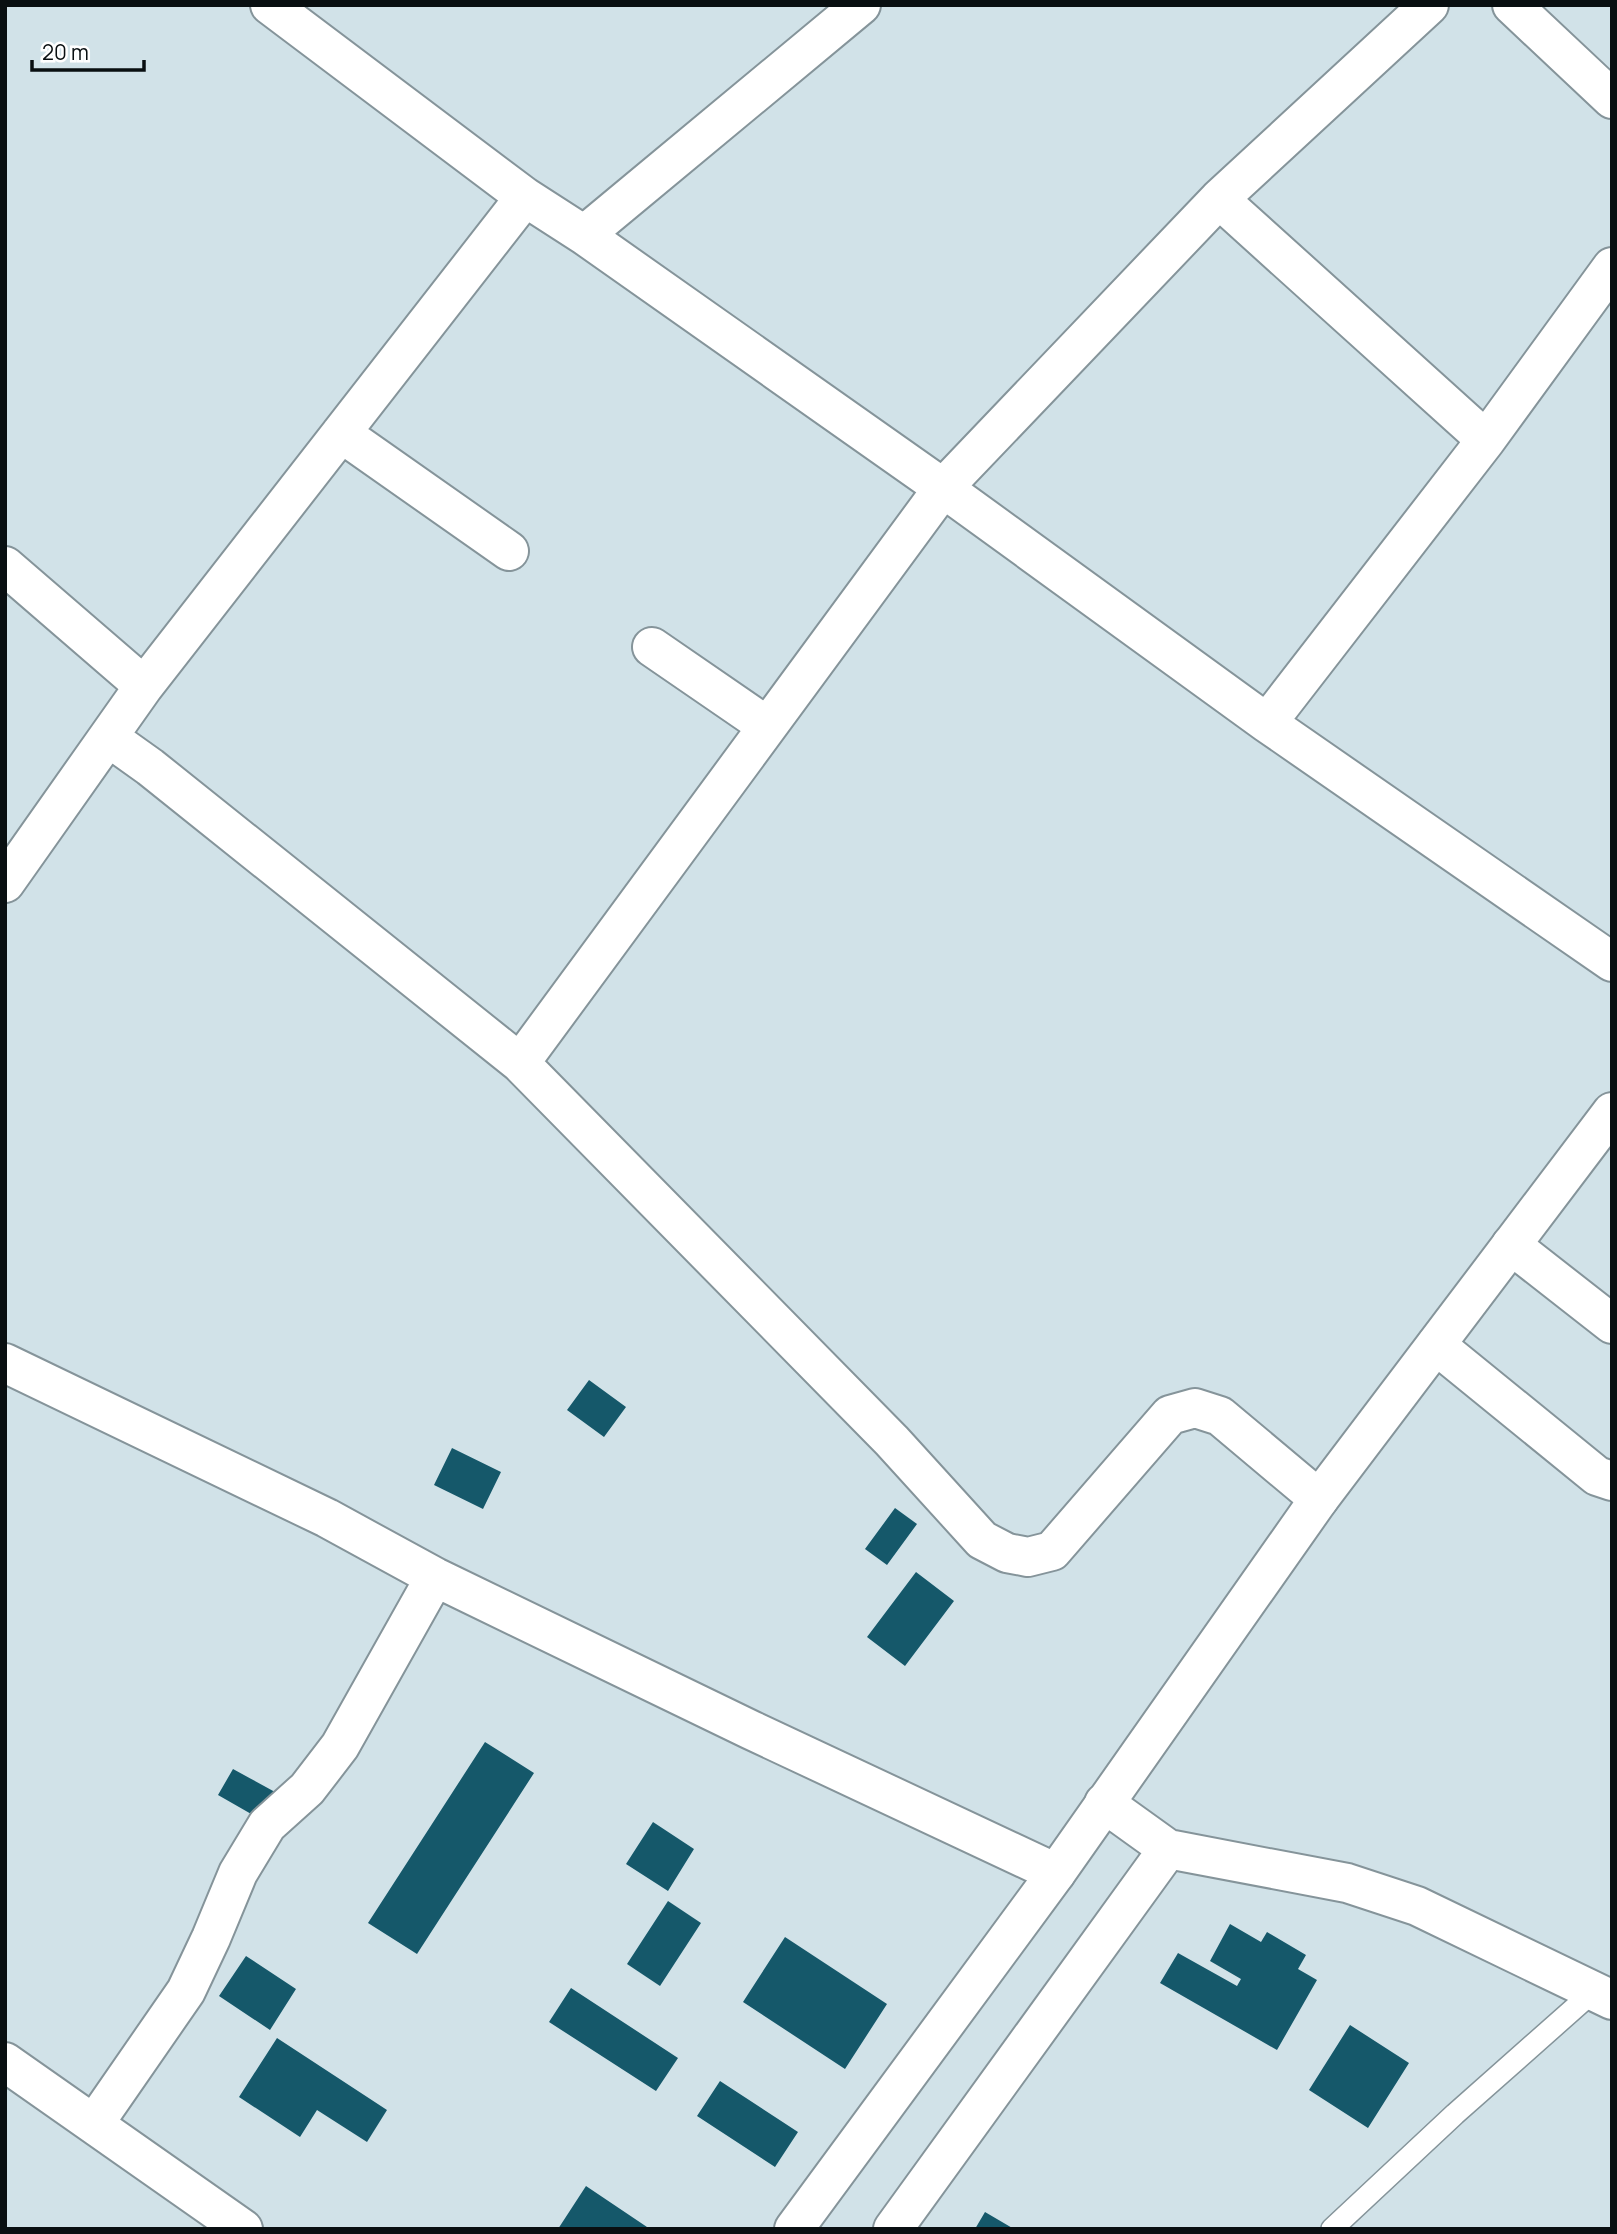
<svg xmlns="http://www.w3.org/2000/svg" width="1617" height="2234" font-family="Manrope,sans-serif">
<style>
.building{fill:#15586a}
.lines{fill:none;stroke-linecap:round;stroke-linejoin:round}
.service-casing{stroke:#85949a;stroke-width:24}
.minor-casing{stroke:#85949a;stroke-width:42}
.secondary-casing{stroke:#85949a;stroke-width:42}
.service{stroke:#fff;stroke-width:21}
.minor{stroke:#fff;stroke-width:38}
.secondary{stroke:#fff;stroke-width:38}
</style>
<rect width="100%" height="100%" fill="#d1e2e8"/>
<path class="building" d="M589,1380L626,1407L604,1437L567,1410Z
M452,1448L501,1472L483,1509L434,1485Z
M895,1508L917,1524L887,1565L865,1549Z
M916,1572L954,1601L905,1666L867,1637Z
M485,1742L534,1773L417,1954L368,1923Z
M233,1769L275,1792L260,1819L218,1795Z
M653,1822L694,1849L668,1891L626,1864Z
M668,1901L701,1923L660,1986L627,1964Z
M1230,1924L1261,1942L1267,1932L1306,1955L1298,1969L1317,1980L1277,2050L1160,1983L1178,1953L1237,1986L1241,1979L1210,1961Z
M785,1937L887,2004L845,2069L743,2002Z
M246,1956L296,1989L270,2030L219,1996Z
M571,1988L678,2058L656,2091L549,2022Z
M1350,2025L1409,2063L1368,2128L1309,2090Z
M277,2038L387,2110L367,2142L317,2110L300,2137L239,2097Z
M720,2081L798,2132L775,2167L697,2116Z
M586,2186L647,2227L646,2229H558Z
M985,2212L1014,2229H975Z"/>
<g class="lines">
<g class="service-casing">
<path id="service" d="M1332,2229L1455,2114L1595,1990"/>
</g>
<g class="minor-casing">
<path id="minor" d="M270,5L525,197L584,235L943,488L1267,723L1612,962
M1512,5L1612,99
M1219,199L1486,440
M584,235L861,5
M341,433L509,551
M5,566L144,686L108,737
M652,647L767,726
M144,686L525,197
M1267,723L1486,440L1612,267
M5,883L108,737L150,767L520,1063L892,1441L982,1540L1007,1553L1028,1557L1052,1551L1170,1415L1195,1408L1220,1416L1319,1499
M520,1063L943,488L1219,199L1429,5
M1511,1245L1612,1324
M1436,1345L1597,1476L1612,1481
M5,1363L327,1518L435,1577L751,1730L1056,1873
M1104,1803L1168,1849L1347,1883L1417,1906L1612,2000
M5,2062L243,2229
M94,2124L186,1991L211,1938L238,1873L267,1825L307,1789L340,1746L435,1577
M893,2229L1168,1849"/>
</g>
<g class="secondary-casing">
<path id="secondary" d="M794,2229L1056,1873L1319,1499L1612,1112"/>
</g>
<use href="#service" class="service"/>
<use href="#minor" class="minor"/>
<use href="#secondary" class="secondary"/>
</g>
<rect width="1617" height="2234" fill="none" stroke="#090f11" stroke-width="14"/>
<path d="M32 60v10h112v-10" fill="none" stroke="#090f11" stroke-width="3.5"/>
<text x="42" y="60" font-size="21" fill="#090f11" stroke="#ffffff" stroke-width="5" paint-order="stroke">20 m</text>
</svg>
